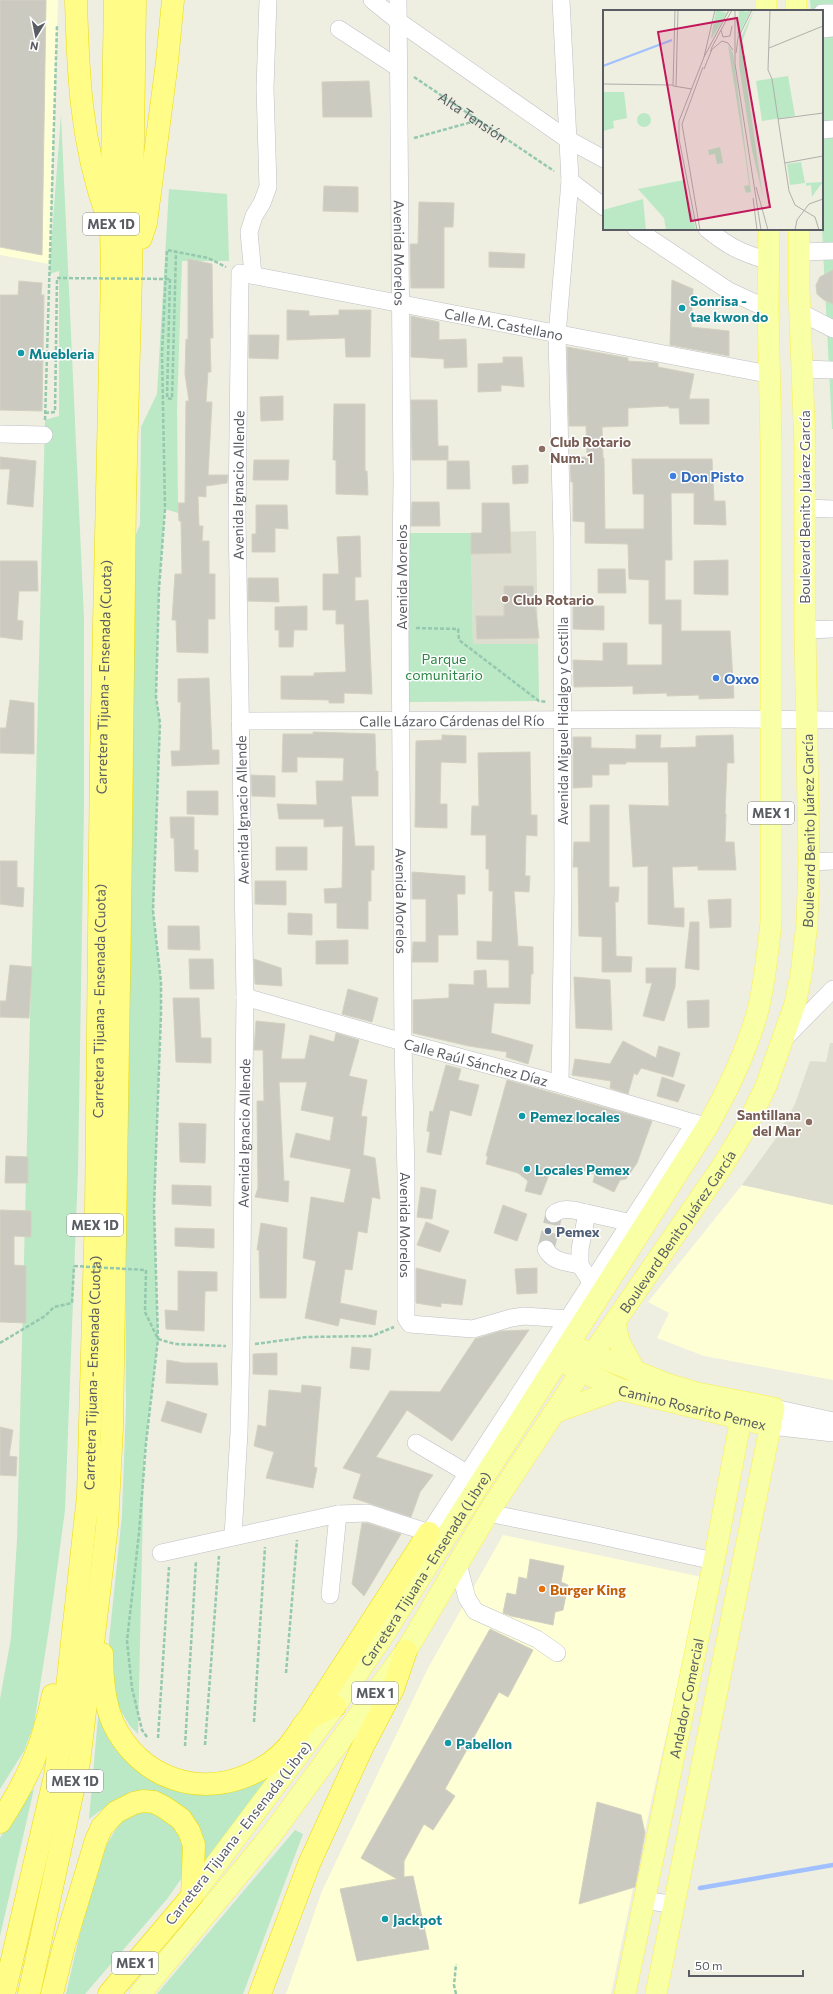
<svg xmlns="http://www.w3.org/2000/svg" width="833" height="1994" font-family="Commissioner,sans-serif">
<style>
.commercial{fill:#ffffd5}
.education{fill:#deded0}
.green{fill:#bbe8c5}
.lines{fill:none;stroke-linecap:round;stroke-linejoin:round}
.stream{stroke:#a0c0ff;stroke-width:4.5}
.building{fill:#cbcac0;stroke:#d3d1bf}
.minor-tunnel{stroke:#c9cac2;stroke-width:17;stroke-dasharray:17 8;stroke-linecap:butt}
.minor-casing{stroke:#bebfc6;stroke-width:18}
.major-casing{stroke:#fbf14d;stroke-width:22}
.highway-casing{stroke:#efdb00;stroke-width:23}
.path{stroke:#94c8af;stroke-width:2.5;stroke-dasharray:4 2;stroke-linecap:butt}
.minor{stroke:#fff;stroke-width:17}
.major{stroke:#f9ffa5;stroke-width:21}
.highway{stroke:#fffc87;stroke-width:22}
.path-bridge{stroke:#94c8af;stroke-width:2.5;stroke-dasharray:4 2;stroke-linecap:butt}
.culture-dot{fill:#0f9aa8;stroke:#fff;stroke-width:1.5}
.education-dot{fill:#8d6e63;stroke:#fff;stroke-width:1.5}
.shop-dot{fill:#3f7fe0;stroke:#fff;stroke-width:1.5}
.service-dot{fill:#5c6f8a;stroke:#fff;stroke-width:1.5}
.food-dot{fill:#e8710a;stroke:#fff;stroke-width:1.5}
.labels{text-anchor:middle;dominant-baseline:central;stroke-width:3;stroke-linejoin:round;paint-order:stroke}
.shield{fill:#fff;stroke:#8c8d92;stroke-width:1}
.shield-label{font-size:13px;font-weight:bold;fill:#5a5c63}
.street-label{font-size:14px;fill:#5a5c63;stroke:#fff}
.culture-label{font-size:14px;font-weight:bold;fill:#0d838f;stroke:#fff;text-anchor:start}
.education-label{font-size:14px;font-weight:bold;fill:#785e54;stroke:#fff;text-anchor:start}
.shop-label{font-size:14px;font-weight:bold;fill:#366cbe;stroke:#fff;text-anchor:start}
.park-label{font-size:14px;fill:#2e8646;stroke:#fff}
.service-label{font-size:14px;font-weight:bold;fill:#4e5e75;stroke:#fff;text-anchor:start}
.food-label{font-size:14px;font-weight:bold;fill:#c56008;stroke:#fff;text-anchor:start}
.inset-river{fill:none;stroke:#a0c0ff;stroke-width:2}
.inset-road{fill:none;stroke:#afb0ab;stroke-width:1}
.view{fill:#c2185b;fill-opacity:0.15;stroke:#c2185b;stroke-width:2}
.inset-edge{fill:none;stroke:#5a5c63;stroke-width:2}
</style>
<rect width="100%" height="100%" fill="#eeeee1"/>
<path class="commercial" d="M0,0H58L49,264L0,255Z
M742,1185L833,1205V1380L704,1356L657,1338L669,1313L648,1302Z
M503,1535L702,1577L649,1812L611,1994H286L322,1891L427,1670Z"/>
<path class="education" d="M536,531L538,644L473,645L471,533Z
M830,1043H833V1205L742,1185L774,1141L795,1104L810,1061L826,1062Z"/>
<path class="green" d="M810,0H833V429H832L822,229V11H811Z
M61,115L84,619V805L78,1170L65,1510L50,1622L34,1724L24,1751L0,1789V1699L11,1638L17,1540L45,420L59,416V271L49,274Z
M169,189L227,194L229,261H182L177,408L178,513L165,509L159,589L156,697L160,723L153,911L161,982V1013L154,1208L158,1339L144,1459L138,1734L130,1726L119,1708L111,1682L109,1641L122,1515L126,1407L125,1045L134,692L133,541L140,525L141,427L157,394Z
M408,533H471L473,644H538L539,701L408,702Z
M99,1706L153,1780L180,1792L201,1795L217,1793L267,1778L205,1861V1849L198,1825L112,1802L89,1819Z
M34,1789L0,1936V1838L23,1801Z
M142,1809L154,1810L183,1832L186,1861L181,1879L167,1899L85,1994H66L86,1907L101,1854L119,1824L126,1817Z
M295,1830L303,1834L243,1994H157Z"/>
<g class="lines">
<path class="stream" d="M700,1888L833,1865"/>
</g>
<path class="building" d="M0,0H46L42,255L0,247Z
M369,81L372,117H323L322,82Z
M324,186L358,187V212L323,211Z
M419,202L454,203L453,227H444V288H411L410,244H418Z
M489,252L525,254L524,268L489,267Z
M188,259L212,264L213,338H210L211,372H208L206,402H212L208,475H228L227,483L206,486V497L198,496L199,526H203L202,541H209V574H215V619H208V653L177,652L176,620H172L175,574H182L181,521H179L178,503H185L186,401H189L185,374L186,339L188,340Z
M833,270V304L824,300L817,294L816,285L820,277Z
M672,280L693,289L691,327L729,331V356L670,345Z
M19,281L42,283L41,295H44L42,411L0,410V295H18Z
M287,310L309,311V316L339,315V310H371L370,357H346L345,338L287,340Z
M411,316L439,322V340L466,339L467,367L444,368V359L411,357Z
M249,335H279L278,359L249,358Z
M567,347L628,358V361L658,363V367L694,374L689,399H709V424H680L679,408H669V406L628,408V426L602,427L603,458H604L605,529H644V494H633L632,459H712L714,501H725L726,525L694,524V493H671L672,560H665V600H681V631H730L734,698L699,699V695L667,696V693L633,694V686L574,687L573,660L603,661V643H627V665H662V624H649V580L629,579L628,544L585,543V522L573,521V482H571L570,457H587L586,426H569Z
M503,357H522L524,387L501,385V391L478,392V364L503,363Z
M283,396V420L261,421L260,397Z
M411,400H437L438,446H448V460H412Z
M334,404H365V471H367L368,495L336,494V460H333Z
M0,457L36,461L33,507L7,504L10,469H0Z
M254,460H289L288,480H253Z
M447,461H469L470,489H447Z
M528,465V483L513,484L512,466Z
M412,502H439L440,526H411Z
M482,503H509L511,553L471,554V533H482Z
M256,505H287L288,529L275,528V552H252V534H256Z
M360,536L361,577H355V601L368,600L372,694L344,693V703H329V700L281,699V676H314V673L346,672L344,624H336V610H323V574H339L337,537Z
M728,560V595L694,594V561Z
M0,561H37L38,591H19L17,620L23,621L22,640L0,637Z
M598,569H625L626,593H598Z
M248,578H278L279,602L248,601Z
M504,586H533L539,638L477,639L476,616H504Z
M307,606V630H294L293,647H279V630H275V607Z
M573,606H604V630L573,629Z
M209,678L212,750H219V764L172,766L171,751H180L181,702H178V679Z
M10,700L34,703V754L0,753V728H6Z
M313,732L375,734L376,771H378V796H351L355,846H374V870H371V901H368V929L337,928V903H325L324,889L342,888L343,826L324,827V819H279L277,804L317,805L316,781H343L344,758L297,757V772H282L283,734H313Z
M442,735L466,736V763L441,762L440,804H447V828L415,827L416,741L442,740Z
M636,735H661L660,748L696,747V736L733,735L734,763H727L725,814H726L725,842H734L736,870H698V866L672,867L674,908H684V927L648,924V866L633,867L629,805L669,806L668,762H626V764H609V775H592V787L573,788V737H591V748L636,749Z
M530,752L531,815H537V836L526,835L525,876H530L529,892L514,891L518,946L533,947V974H531L530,1004L494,1003L491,1033L533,1045L528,1064L506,1057L507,1052L469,1046L413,1033V1000L449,998V984L474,985V971L486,970L487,988H509V960L477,959V941L492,942L493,891H489V869H486V835H471L472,806H479L478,753Z
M251,775L275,776V797L252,796Z
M187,791H218V815L187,814Z
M590,805H609V887H619L618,902H615L616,956L632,957L631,972H602V937L579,936L578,867H573L574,842H590Z
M170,817H194V850H198V872L175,871L174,838H171Z
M276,847H307V870H276Z
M0,861H17V887L24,888L23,907L0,904Z
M412,872L465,876V894H457L458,935H438V962H412L413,942H426V899H412Z
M255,881H286V905L255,904Z
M731,899V927L710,928L708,900Z
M288,913L312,914V935L288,934Z
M690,922H699V970L685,968Z
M168,926H199L200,950L168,949Z
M348,940V964H316V941Z
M189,959H213L214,989H190Z
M254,959L281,968L282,986L255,984Z
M10,965L32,967L29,1018L0,1017V1001H6Z
M646,968H676L675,987L664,1021L643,1016L652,983H646Z
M574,977L610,980L612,1030L576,1028Z
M348,989L378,998L372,1022L342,1014Z
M173,998H199L201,1038H211V1063L176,1062Z
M709,1000V1027L688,1028L687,1001Z
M256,1021L285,1024L281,1059H305L310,1035L334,1042L336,1033L359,1040L349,1076L367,1080L361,1116L367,1117L363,1155L375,1158L380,1199L372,1197L367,1233L358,1231L352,1270L345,1269L340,1303L377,1311L375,1325L340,1318L338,1326L305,1318L316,1261L303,1258L311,1197L344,1203L351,1169L290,1157L296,1133L330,1141L334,1117L301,1110L307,1082H279L284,1181H289L288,1202L255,1197L258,1188L257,1101H264L263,1050H254Z
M623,1041L656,1058L659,1046L680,1053L673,1077L641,1068L637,1075L634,1073L628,1094L610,1088L611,1081L572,1075L575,1059L610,1064Z
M446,1065L461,1069L458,1080L479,1085L471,1116L450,1110L441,1155L427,1152L430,1132L427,1131L430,1111L433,1112Z
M662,1077L685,1085L678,1102L657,1096Z
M507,1080L652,1121L637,1163L626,1179L620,1180L614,1192L593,1182L595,1174L567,1166L565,1173L551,1170L541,1195L525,1191L528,1181L518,1173L486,1164L488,1156H486Z
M179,1123L206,1124L205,1163L180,1162Z
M6,1156L28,1157V1183H5Z
M172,1185L211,1186V1206L172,1204Z
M421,1187L436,1190L432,1219L417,1217Z
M503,1205L527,1214L517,1241L494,1233Z
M0,1210L31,1211V1237L14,1236V1265L26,1266V1323L0,1322Z
M426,1222L449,1231L440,1252L417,1245Z
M261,1223L287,1228L286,1298H260L259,1250H257Z
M175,1228L214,1229V1248L175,1246Z
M416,1268L466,1280L462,1305L441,1303V1307L416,1303Z
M537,1268V1293L517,1294L515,1269Z
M178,1271L217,1272V1291H205L204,1331L166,1329L165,1310L178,1311Z
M529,1330L452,1441L407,1410L376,1457L433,1475L420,1492L411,1517L353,1498L361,1474L343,1468L390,1391L440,1392L475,1339L501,1331Z
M352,1347L371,1349L369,1370L350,1368Z
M277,1353V1375L253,1374V1354Z
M167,1360L184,1363H217L218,1385L166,1383Z
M302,1385L321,1387L314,1467L317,1468L313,1488L266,1478L274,1452L254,1446L258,1425L266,1427L269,1390L301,1393Z
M167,1401L207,1414L201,1433L161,1421Z
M0,1427L13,1430L9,1456L17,1457L16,1476L0,1475Z
M362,1523H367L401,1534L364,1596L352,1584Z
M530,1559L564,1566L561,1582L568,1585L563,1610L555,1612L553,1625L511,1616L503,1613L507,1593L516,1595L519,1577L527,1579Z
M490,1629L533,1650L508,1697L499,1692L445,1789L455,1796L433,1830L424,1824L404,1861V1877L413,1876L429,1949L357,1961L340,1889L397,1879L361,1858Z
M597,1802L641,1815L645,1833L635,1887L579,1904Z"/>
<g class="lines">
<path class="minor-tunnel" d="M546,1249L554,1214"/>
<g class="minor-casing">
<g id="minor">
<path d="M372,0L398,21L567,139L604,159"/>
<path id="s2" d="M398,0L402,482L400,628L403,1042L406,1176V1318L410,1324L473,1329L511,1318L524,1316L583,1320"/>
<path d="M822,13H833"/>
<path d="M339,29L397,67"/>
<path d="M822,29L833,28"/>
<path d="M822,130L833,129"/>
<path d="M570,181L604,207"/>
<path d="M636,229L729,291L768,309"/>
<path d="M707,229C729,247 742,253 769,261"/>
<path d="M799,252L833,251"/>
<path d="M253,275L249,232L254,216L262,203L268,187L265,88L268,0"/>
<path d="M800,312L833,329"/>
<path d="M802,369L833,370"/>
<path d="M0,434L44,435"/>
<path d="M805,508L833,509"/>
<path d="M805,630L833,629"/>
<path id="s3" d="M240,721L729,719L833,720"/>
<path d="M809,862L833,861"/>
<path id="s4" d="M245,997L403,1042L560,1084L704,1126"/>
<path d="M783,1040L833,989"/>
<path d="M560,1084L563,890L562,538L557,335L570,181L561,0"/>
<path d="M554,1214C563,1206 576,1211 587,1213"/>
<path d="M546,1249C552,1262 567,1262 580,1265"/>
<path d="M597,1291L580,1265V1249L587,1213L632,1223L640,1229"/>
<path d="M774,1408L833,1421"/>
<path d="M771,1426L833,1433"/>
<path d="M416,1443L477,1479"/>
<path d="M488,1513L592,1534L714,1561"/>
<path d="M429,1533L695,1123"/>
<path id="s5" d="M233,1537L239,1432L241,1346L245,997L237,516L240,273L768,374"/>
<path d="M161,1553L338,1514L368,1513L439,1536"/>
<path d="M458,1564L467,1598L475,1611L537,1639L557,1653"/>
<path d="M330,1595L338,1514"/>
<path d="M644,1900L675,1905"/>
</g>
</g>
<g class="major-casing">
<g id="major">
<path d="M766,0V11"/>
<path d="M796,0V11"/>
<path d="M615,1322L619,1342L636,1373"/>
<path d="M580,1349L667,1384L697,1393L774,1408L656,1994"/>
<path id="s6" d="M569,1365L619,1389L771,1426"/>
<path d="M556,1412L619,1389"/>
<path id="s7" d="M192,1896L335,1706L380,1640L707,1127C728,1090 747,1051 758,1010C765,981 768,951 771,922V443L768,309L769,229"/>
<path id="s8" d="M140,1994L272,1834L406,1651L488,1513L592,1355L723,1165L746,1127L766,1086L795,1004L801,975L807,923L809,862L805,627V446L799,290V229"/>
<path id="s9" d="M625,1994L714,1561L744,1402"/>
</g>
</g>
<g class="highway-casing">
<g id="highway">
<path d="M76,0C78,75 81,142 106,213"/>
<path d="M141,238L146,223L167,62L173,0"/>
<path d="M102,1654C102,1676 104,1702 113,1723C140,1779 201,1800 257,1771C273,1763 287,1750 297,1735C301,1730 303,1723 308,1720C314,1714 327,1710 335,1706"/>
<path d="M308,1720L429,1533"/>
<path d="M0,1822C29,1777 42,1747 53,1695"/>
<path id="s10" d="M4,1994L55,1776L65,1706L88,1496L96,1211L101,757L112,274L111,227L115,0"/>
<path d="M29,1994L79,1762L107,1526L112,1428L120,917L125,498L131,274L135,0"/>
<path d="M52,1994L64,1946L96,1840L102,1827L116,1812L134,1803L143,1801L154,1802L164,1807L181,1819L189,1831L194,1845L192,1896L109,1994"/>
<path d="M260,1994L309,1864L362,1748L393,1689L406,1651"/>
</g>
</g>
<g class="path">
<path id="s1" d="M414,77L554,171"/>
<path d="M414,138L479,120"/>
<path d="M170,279L167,398L172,399L176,252"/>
<path d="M45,413L55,412L57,278"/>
<path d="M45,420L57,25"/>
<path d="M416,628L458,629L459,640L539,701L547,702"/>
<path d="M146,1270L145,1312L158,1339L175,1344L226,1346"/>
<path d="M0,1343L45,1316L54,1307L72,1303L74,1266"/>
<path d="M255,1344L307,1337L372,1336L394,1327"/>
<path d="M286,1673L297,1540"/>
<path d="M254,1722L265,1547"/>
<path d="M147,1737L142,1730L132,1688L127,1641L139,1533L146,1443L158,1339L154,1208L161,1013V982L153,911L160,723L156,697L159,589L165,509L162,354L167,250L208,258L226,267"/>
<path d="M158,1738L169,1567"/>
<path d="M205,1745L219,1556"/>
<path d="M185,1746L196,1561"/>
<path d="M456,1994L454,1985L456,1964"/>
</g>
<use href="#minor" class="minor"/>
<use href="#major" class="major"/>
<use href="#highway" class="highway"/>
<path class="path-bridge" d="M57,278L170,279
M74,1266L146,1270"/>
</g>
<g class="culture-dot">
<circle cx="682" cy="308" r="4"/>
<circle cx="21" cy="353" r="4"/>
<circle cx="522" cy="1116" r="4"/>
<circle cx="527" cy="1169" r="4"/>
<circle cx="448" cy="1743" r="4"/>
<circle cx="385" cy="1919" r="4"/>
</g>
<g class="education-dot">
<circle cx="542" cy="449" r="4"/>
<circle cx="505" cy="599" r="4"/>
<circle cx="809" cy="1122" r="4"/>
</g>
<g class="shop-dot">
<circle cx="673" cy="476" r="4"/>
<circle cx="716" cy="678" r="4"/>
</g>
<circle class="service-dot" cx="548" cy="1231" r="4"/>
<circle class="food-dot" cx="542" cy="1589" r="4"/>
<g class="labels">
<g class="shield">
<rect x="83" y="213" width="56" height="22" rx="3"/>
<rect x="748" y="802" width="46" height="22" rx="3"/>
<rect x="67" y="1214" width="56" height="22" rx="3"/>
<rect x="352" y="1682" width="46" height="22" rx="3"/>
<rect x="47" y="1770" width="56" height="22" rx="3"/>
<rect x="112" y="1952" width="46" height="22" rx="3"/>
</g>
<g class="shield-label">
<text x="111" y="224">MEX 1D</text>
<text x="771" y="813">MEX 1</text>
<text x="95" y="1225">MEX 1D</text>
<text x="375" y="1693">MEX 1</text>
<text x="75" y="1781">MEX 1D</text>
<text x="135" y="1963">MEX 1</text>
</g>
<g class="street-label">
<text stroke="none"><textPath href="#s1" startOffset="71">Alta Tensión</textPath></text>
<text stroke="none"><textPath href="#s2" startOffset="253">Avenida Morelos</textPath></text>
<text stroke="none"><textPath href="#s5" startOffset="1533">Calle M. Castellano</textPath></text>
<text stroke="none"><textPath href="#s5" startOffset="1052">Avenida Ignacio Allende</textPath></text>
<text transform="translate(804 507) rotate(-90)">Boulevard Benito Juárez García</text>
<text transform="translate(401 577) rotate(-90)">Avenida Morelos</text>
<text stroke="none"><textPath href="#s10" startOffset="1325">Carretera Tijuana - Ensenada (Cuota)</textPath></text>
<text stroke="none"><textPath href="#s3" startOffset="212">Calle Lázaro Cárdenas del Río</textPath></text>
<text transform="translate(562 721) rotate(-90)">Avenida Miguel Hidalgo y Costilla</text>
<text transform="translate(242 810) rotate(-91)">Avenida Ignacio Allende</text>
<text stroke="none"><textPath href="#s8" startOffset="1366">Boulevard Benito Juárez García</textPath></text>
<text stroke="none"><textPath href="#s2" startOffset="901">Avenida Morelos</textPath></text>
<text stroke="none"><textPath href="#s10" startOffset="1001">Carretera Tijuana - Ensenada (Cuota)</textPath></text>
<text stroke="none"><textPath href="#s4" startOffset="240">Calle Raúl Sánchez Díaz</textPath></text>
<text stroke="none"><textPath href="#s5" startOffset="404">Avenida Ignacio Allende</textPath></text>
<text stroke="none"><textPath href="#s2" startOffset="1225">Avenida Morelos</textPath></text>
<text stroke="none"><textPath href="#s8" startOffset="934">Boulevard Benito Juárez García</textPath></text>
<text stroke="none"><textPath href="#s10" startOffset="629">Carretera Tijuana - Ensenada (Cuota)</textPath></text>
<text stroke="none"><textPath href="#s6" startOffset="131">Camino Rosarito Pemex</textPath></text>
<text stroke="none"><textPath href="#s7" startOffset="402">Carretera Tijuana - Ensenada (Libre)</textPath></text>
<text stroke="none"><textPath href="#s9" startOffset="302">Andador Comercial</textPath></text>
<text transform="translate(238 1833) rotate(-52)">Carretera Tijuana - Ensenada (Libre)</text>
</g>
<g class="culture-label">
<text x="690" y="300">Sonrisa -<tspan x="690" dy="16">tae kwon do</tspan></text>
<text x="29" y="353">Muebleria</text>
<text x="530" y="1116">Pemez locales</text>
<text x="535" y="1169">Locales Pemex</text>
<text x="456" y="1743">Pabellon</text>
<text x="393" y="1919">Jackpot</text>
</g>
<g class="education-label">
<text x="550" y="441">Club Rotario<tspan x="550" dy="16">Num. 1</tspan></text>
<text x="513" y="599">Club Rotario</text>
<text x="801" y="1114" text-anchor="end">Santillana<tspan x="801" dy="16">del Mar</tspan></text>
</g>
<g class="shop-label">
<text x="681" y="476">Don Pisto</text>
<text x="724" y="678">Oxxo</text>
</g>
<g class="park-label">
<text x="444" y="658">Parque<tspan x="444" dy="16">comunitario</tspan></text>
</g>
<g class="service-label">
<text x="556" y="1231">Pemex</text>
</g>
<g class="food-label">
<text x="550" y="1589">Burger King</text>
</g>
</g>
<g transform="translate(603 10)">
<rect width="220" height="220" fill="#eeeee1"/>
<path d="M113,0L124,3L109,28H108ZM136,0L143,2L148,0L134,28ZM151,0L139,32V42L160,187L149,140L136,55V31ZM125,35L130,43L148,182L143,183L141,176L146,175L142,144ZM185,66L192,106L159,111L153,71ZM0,82H21L24,108L10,111L11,118L0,121ZM34 110a7 7 0 1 1 14 0a7 7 0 1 1-14 0ZM117,137L120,153L114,154L112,144L106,145L105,140ZM198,152L202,173L187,175L184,154ZM81,170L93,220H63L61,208L35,179ZM220,172L213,181L209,187L208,175L203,176V173ZM40,189L43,220H0V200Z" fill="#bbe8c5"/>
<path class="inset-river" d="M0,56L69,30"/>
<path class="inset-road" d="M72,0L70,76L89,79M132,0V54L158,220M167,0L165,60L169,69L186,181L192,195L212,207L216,220M129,16L127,26L120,27L118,20L129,0M166,38L220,16M108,39L118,20M107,41L119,31L125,33L130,40M133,43L135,28L149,0M101,47L112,0M101,59L109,39M0,74L70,75M73,77L75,0M175,109L220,103M182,153L220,146M153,177L165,220M150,188L154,220M94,220L76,129V111L101,47L126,0M97,220L79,114L100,57M192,220L194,210L206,194L220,189"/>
<path class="view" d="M134,8L167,197L88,211L55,22Z"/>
<rect width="220" height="220" class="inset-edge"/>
</g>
<g transform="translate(36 36) rotate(190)" stroke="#ffffff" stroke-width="3" paint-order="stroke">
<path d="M0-3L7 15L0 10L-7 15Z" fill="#5a5c63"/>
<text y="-6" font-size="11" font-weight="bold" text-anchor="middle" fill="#5a5c63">N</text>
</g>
<path d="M689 1970v6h114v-6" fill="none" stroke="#5a5c63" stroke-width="2"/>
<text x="695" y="1970" font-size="12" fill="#5a5c63" stroke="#ffffff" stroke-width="3" paint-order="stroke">50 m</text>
</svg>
